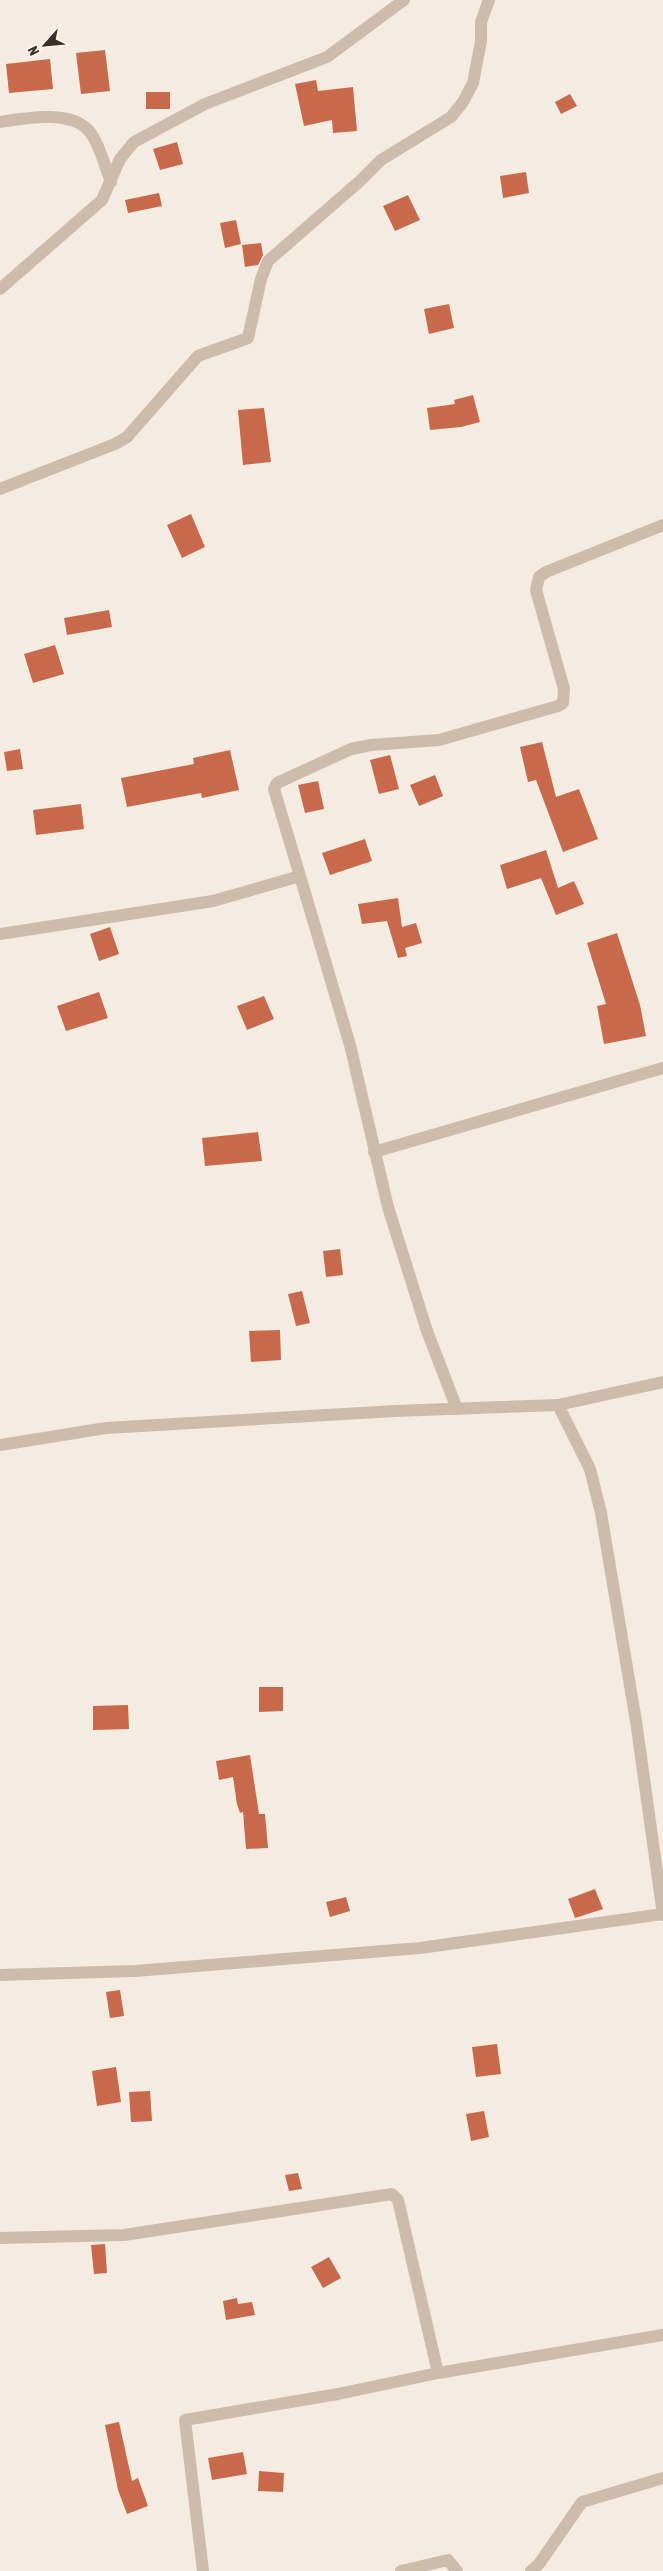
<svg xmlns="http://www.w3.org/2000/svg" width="663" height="2571" font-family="'Asap Condensed',sans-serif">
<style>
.building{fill:#c8694b}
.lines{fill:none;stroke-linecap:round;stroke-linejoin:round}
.minor{stroke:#cdbbac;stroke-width:12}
</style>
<rect width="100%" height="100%" fill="#f4ebe1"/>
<path class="building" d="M105,50L110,91L81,94L76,53Z
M50,59L53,89L9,93L6,64Z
M316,80L318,91L353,87L357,131L333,133L332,120L304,126L295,84Z
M146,92H170V109H146Z
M570,94L577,106L561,114L555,102Z
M177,142L183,164L160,170L153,149Z
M526,172L529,193L503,198L500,176Z
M159,193L162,206L128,213L125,200Z
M408,195L420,220L395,231L383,206Z
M236,220L241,244L225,248L220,223Z
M261,243L263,255L258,265L245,267L242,245Z
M449,304L454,328L429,334L424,309Z
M473,395L480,422L461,427L430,430L427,408L455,404L454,400Z
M264,408L271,462L243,465L238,410Z
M191,514L205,547L182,558L167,525Z
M109,610L112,627L67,635L64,618Z
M55,645L64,674L33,683L24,654Z
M542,742L556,797L579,789L598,839L563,852L536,780L528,782L520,747Z
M20,749L23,769L7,771L4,752Z
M230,750L239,790L202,798L201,793L127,807L121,778L194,764L193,758Z
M390,755L399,789L379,794L370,760Z
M435,775L443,796L419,806L410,785Z
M318,781L324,809L305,813L298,785Z
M81,804L84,829L36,835L33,810Z
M365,839L372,861L330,875L322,853Z
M546,850L558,888L574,881L584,904L556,915L541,878L507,889L500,865Z
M398,898L402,927L416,923L422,943L405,948L407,956L398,958L387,921L362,924L358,904Z
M110,927L119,954L99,961L90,934Z
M617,933L640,1005L646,1036L604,1044L597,1006L606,1004L587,943Z
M99,992L108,1018L66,1031L57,1006Z
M264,996L274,1019L247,1030L237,1006Z
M258,1132L262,1161L205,1166L202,1138Z
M340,1249L343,1275L326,1277L323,1251Z
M302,1291L310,1323L296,1326L288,1294Z
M280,1330L281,1360L251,1362L249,1331Z
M259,1687H283V1711L259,1712Z
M128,1705L129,1729L93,1730V1706Z
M250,1755L259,1814H265L268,1848L246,1849L243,1812L240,1813L237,1804L233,1777L219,1780L216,1761Z
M595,1889L603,1909L575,1918L568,1899Z
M346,1897L350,1911L330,1917L326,1902Z
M120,1990L124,2016L110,2018L106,1992Z
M497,2044L501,2074L476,2077L472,2047Z
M116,2067L121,2102L97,2106L92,2071Z
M150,2091L152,2121L131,2122L129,2092Z
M484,2111L489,2137L471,2141L466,2114Z
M298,2173L302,2189L289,2191L285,2175Z
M105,2244L107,2273L94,2274L91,2245Z
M329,2257L341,2278L323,2288L311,2267Z
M237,2298L238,2304L252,2302L255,2315L226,2320L223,2301Z
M119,2422L132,2481L138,2478L148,2506L127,2514L118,2490L105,2425Z
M243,2452L247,2474L212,2480L208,2458Z
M259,2471L284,2473L283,2492L258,2491Z"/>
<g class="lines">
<path class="minor" d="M0,122C25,118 72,109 90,132C100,145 105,167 111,182
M0,289L102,200L120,159L134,142L205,104L327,57L404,0
M0,489L115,444L127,437L198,356L248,338L261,279L268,261L360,181L381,160L451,117L463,102L473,83L481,41V22L489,0
M300,876L274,789L277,783L351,749L371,745L439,740L558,706L563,703L564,689L536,590L539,577L546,572L663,525
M0,934L213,901L300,876L350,1045L388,1207L427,1331L457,1409
M374,1152L663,1068
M558,1405L590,1469L601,1513L636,1721L663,1915
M0,1445L106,1428L395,1411L558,1405L663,1382
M0,1975L135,1971L420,1948L663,1914
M0,2238L124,2235L392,2194L398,2200L438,2373
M203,2571L185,2420L338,2394L438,2373L663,2335
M401,2571L448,2560L457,2571
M531,2571L539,2564L582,2502L663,2478"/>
</g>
<g transform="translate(45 45) rotate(243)" stroke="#fbf5ee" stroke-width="4" paint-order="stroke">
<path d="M0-4L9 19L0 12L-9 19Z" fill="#3b302b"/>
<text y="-8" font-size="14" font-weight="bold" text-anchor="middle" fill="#3b302b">N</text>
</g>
</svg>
